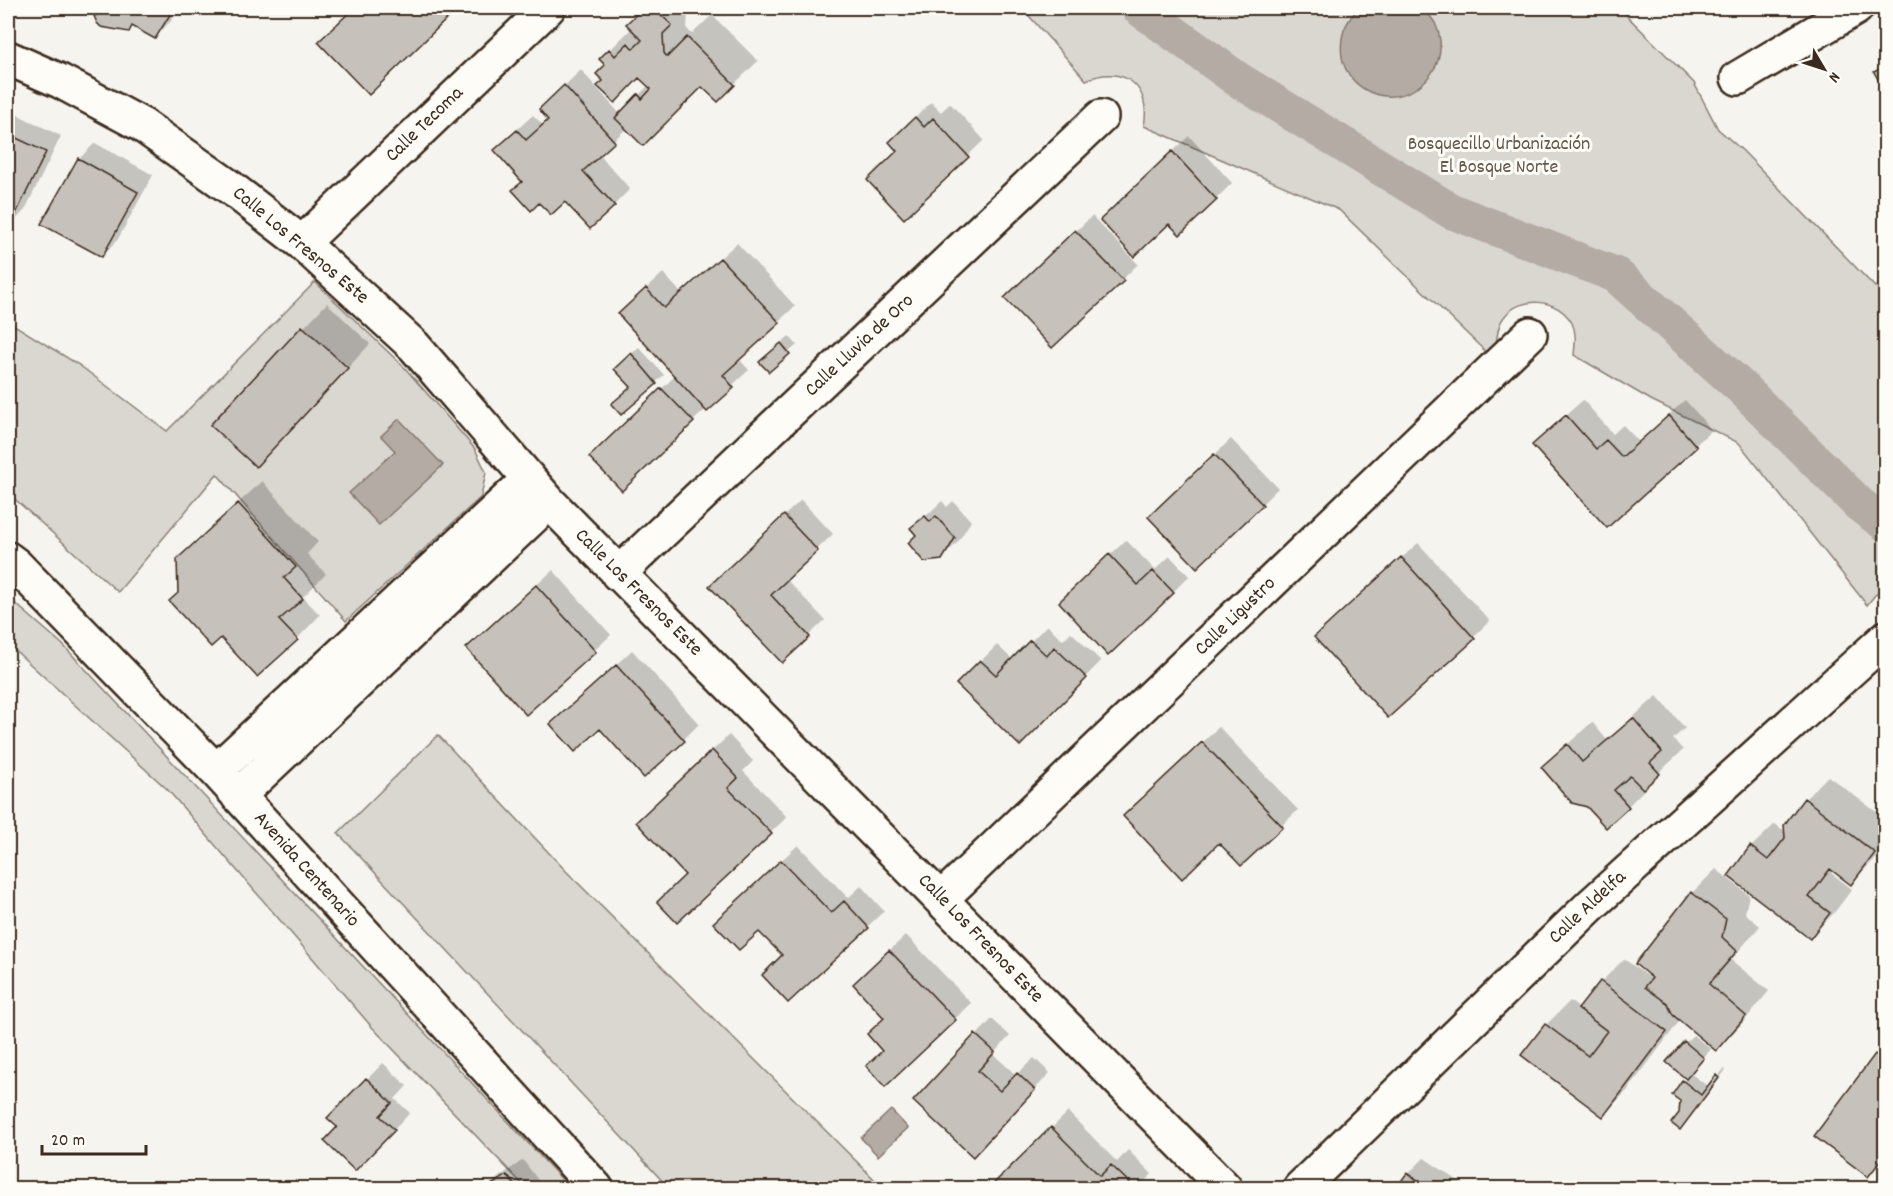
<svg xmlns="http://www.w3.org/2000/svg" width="1893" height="1196" font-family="Dekko,sans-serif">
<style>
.green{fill:#dad6d0;stroke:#8a8077;stroke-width:1.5}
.water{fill:#b4aca4;stroke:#84786e;stroke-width:1.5}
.shadow{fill:#0003}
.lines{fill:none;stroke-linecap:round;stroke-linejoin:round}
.canal{stroke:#b4aca4;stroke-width:36}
.building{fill:#c7c1bb;stroke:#3b2a1e;stroke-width:1.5}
.street-casing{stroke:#3b2a1e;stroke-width:38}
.street{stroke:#fdfcf7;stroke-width:33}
.labels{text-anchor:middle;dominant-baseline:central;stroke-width:6;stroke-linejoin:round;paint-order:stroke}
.street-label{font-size:20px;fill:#3b2a1e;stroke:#fdfcf7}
.park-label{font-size:20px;fill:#63554a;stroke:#fdfcf7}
</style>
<rect width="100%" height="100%" fill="#f5f4ee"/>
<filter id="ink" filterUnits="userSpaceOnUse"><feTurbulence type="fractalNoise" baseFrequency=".0167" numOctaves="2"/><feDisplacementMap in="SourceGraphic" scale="12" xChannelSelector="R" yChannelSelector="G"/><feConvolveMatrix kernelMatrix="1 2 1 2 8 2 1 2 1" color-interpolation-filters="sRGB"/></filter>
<g filter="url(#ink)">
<path class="green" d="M1022,8H1619L1694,83L1718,129L1743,151L1875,287L1885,281V588L1875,595L1867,605L1739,443L1651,400L1574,355C1575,344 1577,333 1572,323C1558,298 1521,295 1504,317C1495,328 1499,340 1494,348C1493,350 1490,352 1488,354L1339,210L1144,126C1152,86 1123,64 1086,80Z
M315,282L405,368L475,449L486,472L481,497L346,621L217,474L118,592L8,493V321L79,365L167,431Z
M8,597L62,644L570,1188H526L371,1026L167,789L8,644Z
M438,735L566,871L883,1188H669L338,833Z"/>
<path class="water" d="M1359,8H1424C1427,13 1432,18 1435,23C1459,75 1394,121 1354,81C1348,74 1343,66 1342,57C1339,36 1345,22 1359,8Z
M399,419L443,465L379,525L349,493L395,451L381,436Z
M891,1110L908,1128L878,1156L861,1138Z"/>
<path class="shadow" d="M99,8H179L171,21L155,37L134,25L128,30L96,16L100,12Z
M355,8H456L369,93L320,42Z
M645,8H688L687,29L692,34L712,15L758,61L718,100L702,85L627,128L599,154L630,189L614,205L566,200L524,181L512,134L533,115L543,125L550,119L557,93L581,70L620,114L649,85L640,76L605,81L607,65L601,59L632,28L628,24Z
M931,102L941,112L950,103L984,140L904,217L899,151L907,126Z
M8,110L61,136L25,210L9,227L8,226Z
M1189,136L1232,183L1216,199L1180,233L1169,222L1118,204Z
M95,143L153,175L118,239L102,256L79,159Z
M1092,216L1138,264L1122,280L1022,282Z
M737,243L795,306L739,359L749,370L693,421L607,441L676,375L636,298L663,273L681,293Z
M327,303L370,344L279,442L212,425Z
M789,336L797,345L769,370V354Z
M639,347L664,375L621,413L632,387L624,361Z
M1583,400L1613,434L1623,425L1639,442L1685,400L1712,430L1607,526L1550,429Z
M1231,439L1278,488L1262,504L1166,501Z
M262,481L318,542L307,554L326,574L303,597L320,615L297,639L179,593L203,536Z
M801,500L833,534L786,579L825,620L782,661L727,570Z
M942,501L947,507L953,501L971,521L958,542L941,559L912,529Z
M1126,540L1155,570L1170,556L1189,576L1173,592L1077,586Z
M1418,543L1490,621L1388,716L1332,622Z
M553,570L611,635L526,713L468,648Z
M1047,625L1063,640L1071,632L1101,661L1020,744L958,684L997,645L1013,660Z
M632,650L699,724L683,740L568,709Z
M1657,696L1685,728L1673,739L1683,750L1650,781L1652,782L1628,806L1588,805L1543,767L1592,722L1607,740Z
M1219,727L1298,810L1241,864L1219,841L1141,800Z
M729,735L753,761L743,771L787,817L677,921L687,875L654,806Z
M1828,776L1886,819V845L1875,859L1851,883L1834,870L1831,873L1852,889L1834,913L1810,937L1751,847L1775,824L1786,832L1805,799Z
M798,845L848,898L861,886L884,911L788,1001L784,955L760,929L731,907Z
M1716,869L1749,895L1745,913L1760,926L1731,960L1769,991L1740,1026L1716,1049L1681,1019L1627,1091L1603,1115L1546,1025L1570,1001L1580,1009L1601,982L1624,959L1653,980L1655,978L1637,964L1692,893Z
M906,935L971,1003L955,1019L884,1050L885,1018L871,968Z
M992,1019L1010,1036L993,1054L1016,1075L1034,1058L1050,1073L989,1139L915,1101Z
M1693,1035L1711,1049L1690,1073L1709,1087L1724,1069L1726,1070L1687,1120L1680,1113L1684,1081L1687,1078L1668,1062Z
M1886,1046V1156L1867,1175L1876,1055Z
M383,1063L407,1086L395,1099L410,1113L355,1169L339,1127L329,1118Z
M1068,1112L1117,1162L1128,1150L1152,1174L1138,1188H991Z
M1424,1158L1469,1188H1398L1408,1174Z
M523,1160L544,1188H486L492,1182Z"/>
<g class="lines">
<path class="canal" d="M1139,8L1237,79L1451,211L1616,275L1743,389L1860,505L1886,524"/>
</g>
<path class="building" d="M97,8H174L155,39L132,26L129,32L101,27L97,23L94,16L99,14Z
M354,8H449L454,12L369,95L318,42Z
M643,8H653L672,25L663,34L664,53L667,57L687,37L735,85L718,102L702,87L643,146L615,118L638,94L642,99L651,89L639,78L615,103L597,86L603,81L596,74L605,65L599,59L609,49L615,56L628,43L633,49L642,40L626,24Z
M1886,65V93L1874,72Z
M564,85L615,142L583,171L615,206L590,229L565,202L551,215L539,203L531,211L512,190L522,182L494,150L517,130L526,140L548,120L539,109Z
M915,117L924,127L933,118L969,157L904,219L867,180L897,151L889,142Z
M8,134L46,152L9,228L8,227Z
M1172,151L1217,200L1180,235L1169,224L1134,257L1100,220Z
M78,158L138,192L102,257L41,224Z
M1075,230L1124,281L1052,348L1004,298Z
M720,258L780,323L723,375L734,388L707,412L618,314L646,288L664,308Z
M302,326L348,368L256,467L210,425Z
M781,343L790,354L769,372L759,362Z
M631,353L657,384L621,415L611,404L631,387L614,369Z
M661,388L694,422L622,491L589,457Z
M1566,415L1596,449L1606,440L1622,457L1669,415L1697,447L1607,528L1532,445Z
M1214,454L1263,505L1197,568L1148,517Z
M238,503L296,567L284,578L303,599L279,620L298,640L257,677L221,638L211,647L169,601L178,593L177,559Z
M784,515L818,551L771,595L810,637L782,663L709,586Z
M925,516L930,522L936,516L955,538L942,560L924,562L908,543L916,535L910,528Z
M1109,554L1138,585L1153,571L1174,593L1108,656L1059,602Z
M1401,557L1475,639L1388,718L1314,637Z
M536,585L596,652L526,715L466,648Z
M1030,640L1047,656L1054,647L1087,678L1020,746L956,684L980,660L996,675Z
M616,665L685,741L644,778L600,729L575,752L550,724Z
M1633,718L1662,752L1650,763L1660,774L1643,789L1630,776L1614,790L1629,807L1606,828L1587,807L1572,803L1541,767L1567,744L1582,762Z
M1202,742L1283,827L1241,866L1219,843L1182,879L1123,816Z
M712,750L738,778L728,788L772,834L677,923L657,902L685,875L636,822Z
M1804,798L1875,853L1851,885L1830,869L1809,897L1830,913L1810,939L1728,876L1750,846L1768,860L1785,838L1784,825Z
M781,860L831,913L844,901L869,928L788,1003L762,975L782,955L759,932L739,950L713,923Z
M1691,892L1726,919L1722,937L1737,951L1709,984L1746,1016L1716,1051L1673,1015L1667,1003L1645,987L1652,978L1635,964Z
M889,950L956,1020L885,1087L866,1066L882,1051L867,1034L884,1018L853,984Z
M1600,981L1667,1032L1603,1117L1521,1055L1545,1024L1588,1056L1607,1031L1578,1009Z
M975,1034L995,1052L978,1071L1000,1091L1017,1073L1035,1090L973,1157L913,1101Z
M1684,1041L1704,1058L1686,1079L1666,1062Z
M1875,1054L1886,1062V1154L1868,1177L1814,1136Z
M1716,1075L1719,1078L1680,1130L1671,1123L1679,1113L1680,1101L1672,1095L1682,1080L1701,1095Z
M366,1078L392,1103L380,1116L395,1130L355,1171L324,1141L337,1127L327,1118Z
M1051,1127L1100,1176L1111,1165L1135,1188H989Z
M1407,1173L1430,1188H1396Z
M507,1175L517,1188H487Z"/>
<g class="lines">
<g class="street-casing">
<path id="street" d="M8,58L60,81L142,125L231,188L302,243L414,346L549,502L1225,1188
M1738,78L1856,8
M302,243L548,8
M8,559L16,565L216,771L596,1188
M618,574L1101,117
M216,771L529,479
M238,796L549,502
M941,899L1530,334
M1300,1188L1590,906L1886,638"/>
</g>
<use href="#street" class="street"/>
</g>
</g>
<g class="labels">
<g class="street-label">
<text transform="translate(425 125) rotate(-44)">Calle Tecoma</text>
<text transform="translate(300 246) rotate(40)">Calle Los Fresnos Este</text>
<text transform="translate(860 346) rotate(-43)">Calle Lluvia de Oro</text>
<text transform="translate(638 593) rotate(45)">Calle Los Fresnos Este</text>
<text transform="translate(1236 617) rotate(-44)">Calle Ligustro</text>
<text transform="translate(306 870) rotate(48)">Avenida Centenario</text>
<text transform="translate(1588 908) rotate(-43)">Calle Aldelfa</text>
<text transform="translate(980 939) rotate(46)">Calle Los Fresnos Este</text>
</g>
<g class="park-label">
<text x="1499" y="145">Bosquecillo Urbanización<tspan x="1499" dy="23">El Bosque Norte</tspan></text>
</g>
</g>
<rect width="1893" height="1196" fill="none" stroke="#fdfcf7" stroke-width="30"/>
<rect x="15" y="15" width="1863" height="1166" fill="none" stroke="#3b2a1e" stroke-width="2" filter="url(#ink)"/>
<g transform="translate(1824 69) rotate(129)" stroke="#fdfcf7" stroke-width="4.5" paint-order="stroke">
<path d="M0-4.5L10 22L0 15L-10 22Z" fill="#3b2a1e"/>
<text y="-9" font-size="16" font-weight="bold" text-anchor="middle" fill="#3b2a1e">N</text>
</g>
<path d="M42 1145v9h104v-9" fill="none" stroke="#3b2a1e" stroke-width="3"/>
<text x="51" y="1145" font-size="18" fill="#3b2a1e" stroke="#fdfcf7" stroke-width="4.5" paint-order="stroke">20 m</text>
</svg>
